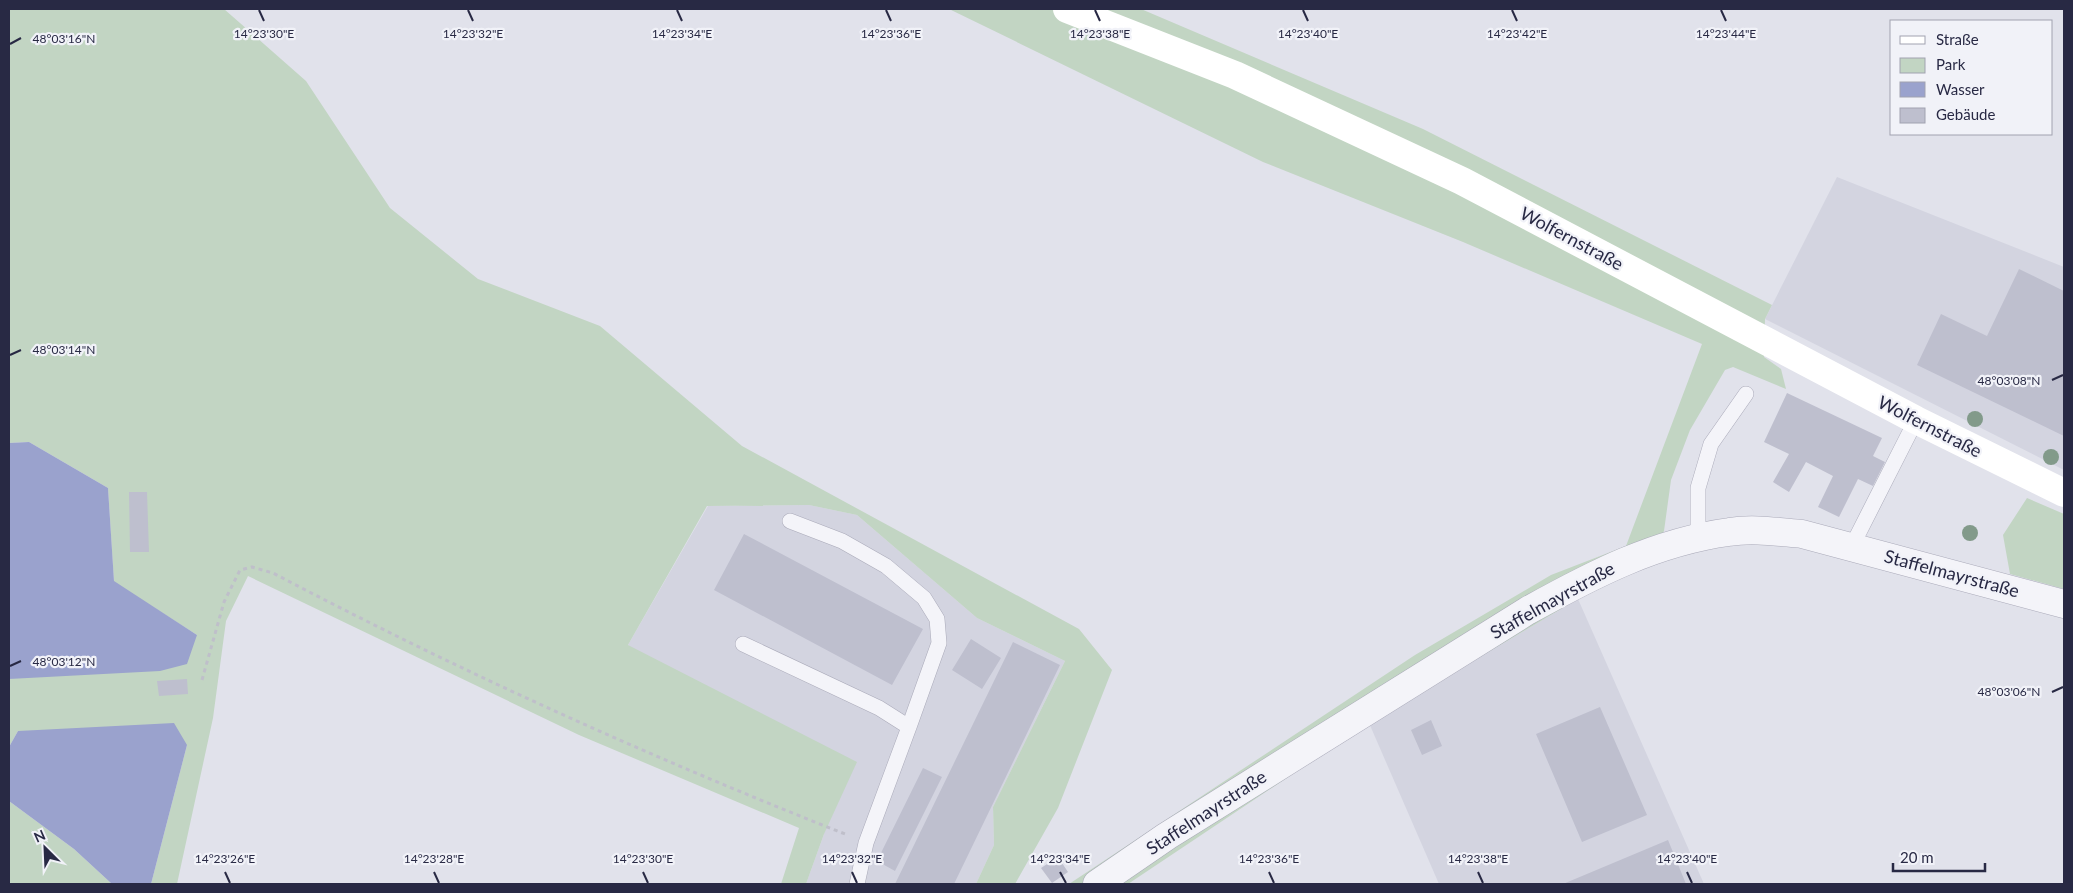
<svg xmlns="http://www.w3.org/2000/svg" width="2073" height="893" font-family="Lato,sans-serif">
<style>
.built{fill:#d3d4e0}
.green{fill:#c2d5c3}
.water{fill:#9aa2cd}
.building{fill:#bebfce}
.lines{fill:none;stroke-linecap:round;stroke-linejoin:round}
.lane-casing{stroke:#aaaab9;stroke-width:16}
.street-casing{stroke:#aaaab9;stroke-width:29}
.path{stroke:#bfbfca;stroke-width:3;stroke-dasharray:4 4;stroke-linecap:butt}
.lane{stroke:#f4f4f9;stroke-width:15}
.street{stroke:#f4f4f9;stroke-width:28}
.secondary{stroke:#fff;stroke-width:28}
.tree{fill:#829a8a}
.ticks{fill:none;stroke:#282944;stroke-width:2}
.labels{text-anchor:middle;dominant-baseline:central;stroke-width:4.5;stroke-linejoin:round;paint-order:stroke}
.street-label{font-size:18px;fill:#282944;stroke:#f1f2f8}
.ticks-label{font-size:12px;text-anchor:middle;fill:#282944;stroke:#f1f2f8;stroke-width:4.5;stroke-linejoin:round;paint-order:stroke}
</style>
<rect width="100%" height="100%" fill="#e1e2eb"/>
<path class="built" d="M1837,177L2064,267V470L1765,319Z
M809,505L857,515L977,618L1065,661L993,807L994,845L976,884H806L824,834L628,645L708,506Z
M1578,599L1704,884H1439L1369,723Z"/>
<path class="green" d="M9,9H224L306,81L390,208L478,279L600,326L742,446L1079,629L1112,670L1058,808L1015,884H976L994,845L993,807L1065,661L977,618L857,515L809,505L707,506L628,645L857,762L824,834L806,884H781L799,828L579,735L248,576L226,621L213,718L177,884H151L187,745L18,731L9,747V679L197,635L114,582L108,488L29,442L9,443Z
M949,9H1141L1423,129L1772,305L1765,319L1764,357L1781,369L1786,389L1733,367L1725,370L1690,430L1671,480L1664,531L1648,565L1578,599L1369,723L1128,884H1069L1415,655L1551,575L1626,546L1702,344L1463,242L1263,162Z
M2027,498L2064,514V589L2010,574L2003,535Z
M9,801L74,849L112,884H12L9,882Z"/>
<path class="water" d="M29,442L108,488L114,581L197,635L187,664L160,671L9,679V443Z
M174,723L187,745L151,884H112L74,849L9,801V747L18,731Z"/>
<path class="building" d="M2019,269L2064,291V436L1917,365L1941,314L1987,336Z
M1787,393L1882,438L1873,456L1885,462L1873,486L1858,479L1839,517L1818,507L1833,476L1806,462L1789,492L1773,482L1789,454L1764,442Z
M129,492H147L149,552H130Z
M744,534L923,629L892,685L714,590Z
M971,639L1001,658L982,689L952,670Z
M1013,642L1060,665L954,884H895Z
M187,679L188,694L159,696L157,681Z
M1600,707L1647,815L1582,842L1536,734Z
M1431,720L1442,746L1422,755L1411,730Z
M923,768L942,777L895,871L877,861Z
M1668,840L1686,884H1563Z
M1058,857L1068,872L1052,883L1041,868Z"/>
<g class="lines">
<g class="lane-casing">
<path id="lane" d="M790,521L842,541L886,566L924,598L937,619L939,643L909,727
M1698,537V488L1711,444L1746,394
M1852,546L1916,420
M743,644L879,708L909,727L866,843L857,884"/>
</g>
<g class="street-casing">
<path id="street" d="M1097,884L1167,836L1527,611C1592,575 1655,542 1729,532C1753,528 1778,532 1802,534L2064,604"/>
</g>
<path class="path" d="M202,680L224,602L240,570L252,567L273,573C459,671 650,757 845,834"/>
<use href="#lane" class="lane"/>
<use href="#street" class="street"/>
<path class="secondary" d="M1067,9L1235,75L1462,181L1916,420L2064,493"/>
</g>
<g class="tree">
<circle cx="1975" cy="419" r="8"/>
<circle cx="2051" cy="457" r="8"/>
<circle cx="1970" cy="533" r="8"/>
</g>
<path class="ticks" d="M259,10L264,21M468,10L473,21M677,10L682,21M886,10L891,21M1095,10L1100,21M1303,10L1308,21M1512,10L1517,21M1721,10L1726,21M10,44L21,38M10,355L21,350M2052,380L2063,375M10,666L21,661M2052,692L2063,687M225,872L230,883M434,872L439,883M643,872L648,883M852,872L857,883M1060,872L1066,883M1269,872L1274,883M1478,872L1483,883M1687,872L1692,883"/>
<g class="labels">
<g class="street-label">
<text transform="translate(1572 238) rotate(28)">Wolfernstraße</text>
<text transform="translate(1930 426) rotate(27)">Wolfernstraße</text>
<text transform="translate(1952 573) rotate(15)">Staffelmayrstraße</text>
<text transform="translate(1552 600) rotate(-29)">Staffelmayrstraße</text>
<text transform="translate(1206 812) rotate(-33)">Staffelmayrstraße</text>
</g>
</g>
<g class="ticks-label">
<text x="1100" y="38">14°23'38"E</text>
<text x="264" y="38">14°23'30"E</text>
<text x="473" y="38">14°23'32"E</text>
<text x="682" y="38">14°23'34"E</text>
<text x="891" y="38">14°23'36"E</text>
<text x="1308" y="38">14°23'40"E</text>
<text x="1517" y="38">14°23'42"E</text>
<text x="1726" y="38">14°23'44"E</text>
<text x="64" y="43">48°03'16"N</text>
<text x="64" y="354">48°03'14"N</text>
<text x="2009" y="385">48°03'08"N</text>
<text x="64" y="666">48°03'12"N</text>
<text x="2009" y="696">48°03'06"N</text>
<text x="225" y="863">14°23'26"E</text>
<text x="434" y="863">14°23'28"E</text>
<text x="643" y="863">14°23'30"E</text>
<text x="852" y="863">14°23'32"E</text>
<text x="1060" y="863">14°23'34"E</text>
<text x="1269" y="863">14°23'36"E</text>
<text x="1478" y="863">14°23'38"E</text>
<text x="1687" y="863">14°23'40"E</text>
</g>
<rect width="2073" height="893" fill="none" stroke="#282944" stroke-width="20"/>
<rect x="1890" y="20" width="162" height="115" fill="#f1f2f8" stroke="#a1a2b0"/>
<rect x="1900" y="36" width="25" height="8" fill="#ffffff" stroke="#a1a2b0"/>
<text x="1936" y="45" font-size="15" fill="#282944">Straße</text>
<rect x="1900" y="58" width="25" height="15" fill="#c2d5c3" stroke="#a1a2b0"/>
<text x="1936" y="70" font-size="15" fill="#282944">Park</text>
<rect x="1900" y="82" width="25" height="15" fill="#9aa2cd" stroke="#a1a2b0"/>
<text x="1936" y="95" font-size="15" fill="#282944">Wasser</text>
<rect x="1900" y="108" width="25" height="15" fill="#bebfce" stroke="#a1a2b0"/>
<text x="1936" y="120" font-size="15" fill="#282944">Gebäude</text>
<g transform="translate(45 848) rotate(336)" stroke="#f1f2f8" stroke-width="4" paint-order="stroke">
<path d="M0-4L9 19L0 12L-9 19Z" fill="#282944"/>
<text y="-8" font-size="14" font-weight="bold" text-anchor="middle" fill="#282944">N</text>
</g>
<path d="M1893 863v8h92v-8" fill="none" stroke="#282944" stroke-width="2.5"/>
<text x="1900" y="863" font-size="15" fill="#282944" stroke="#f1f2f8" stroke-width="4" paint-order="stroke">20 m</text>
</svg>
